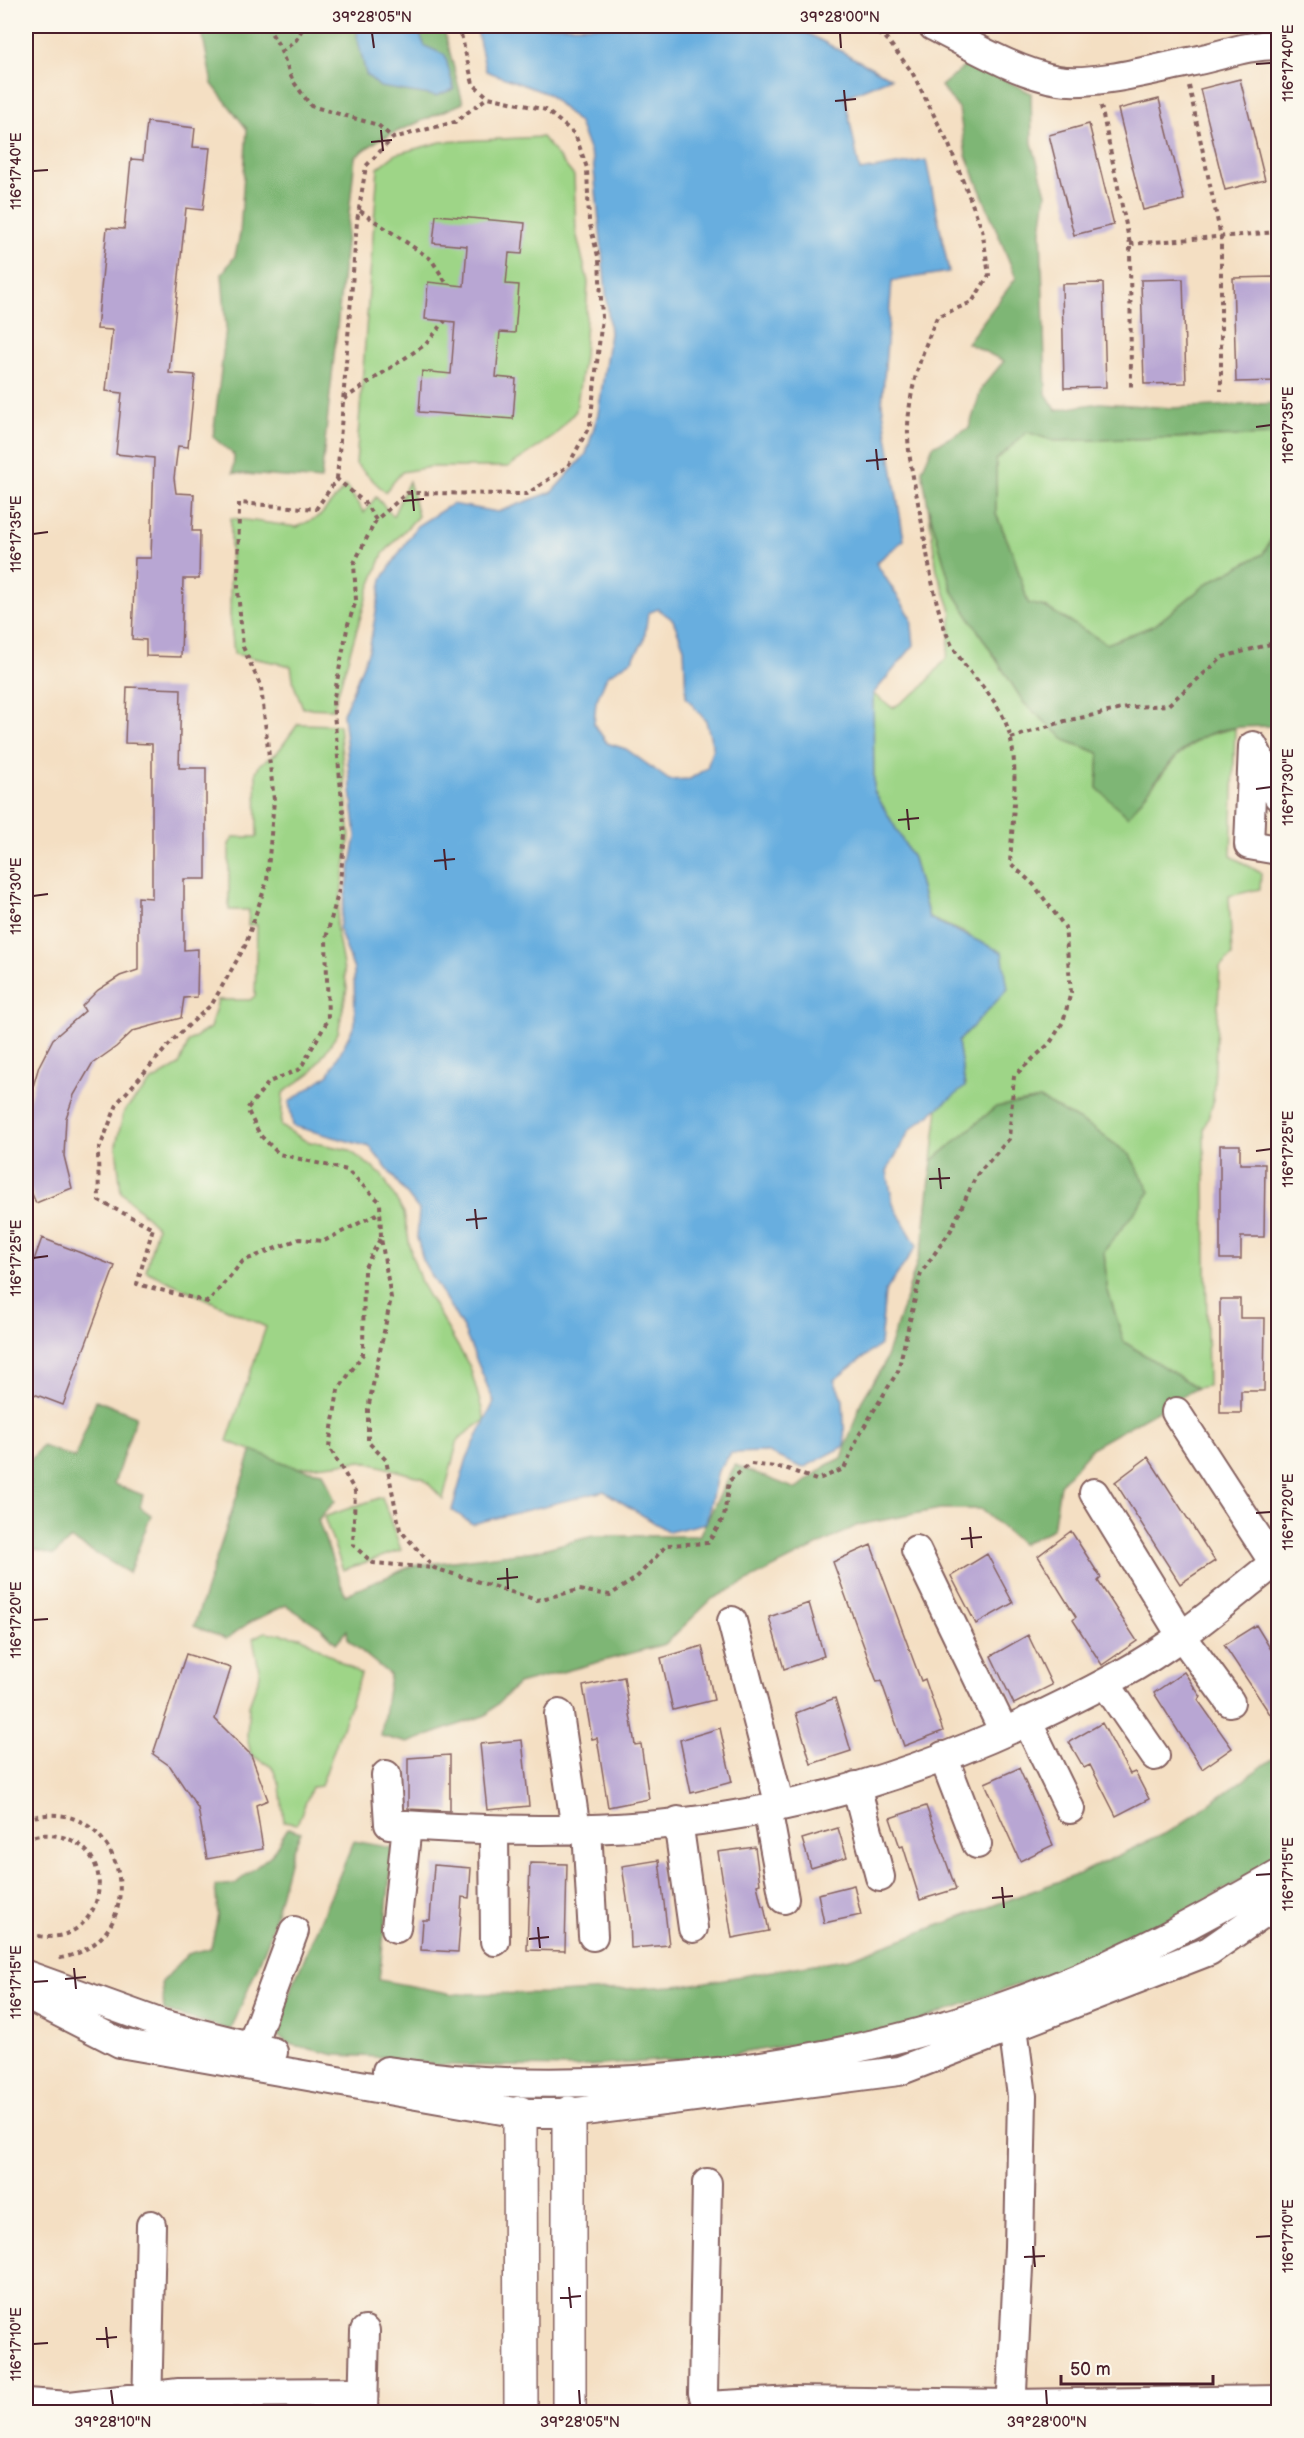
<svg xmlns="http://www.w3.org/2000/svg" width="1304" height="2438" font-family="'Balsamiq Sans',sans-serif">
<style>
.green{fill:#9ed587;stroke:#747a59;stroke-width:1.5}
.forest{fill:#7eb674;stroke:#646a50;stroke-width:1.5}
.water{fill:#68aedf;stroke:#596685;stroke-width:1.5;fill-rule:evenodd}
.building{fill:#b8a6d3}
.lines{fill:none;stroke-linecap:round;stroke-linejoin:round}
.minor-casing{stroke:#866260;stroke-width:32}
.major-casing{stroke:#866260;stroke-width:36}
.path{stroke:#866260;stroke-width:4;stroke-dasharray:4.5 4.5;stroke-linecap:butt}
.minor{stroke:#fff;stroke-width:28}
.major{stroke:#fff;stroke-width:33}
.ticks{fill:none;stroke:#4a1f2b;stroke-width:2}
.neatline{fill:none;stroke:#4a1f2b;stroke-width:2}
.ticks-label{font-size:15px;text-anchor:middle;fill:#4a1f2b}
</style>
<rect width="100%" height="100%" fill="#fbf7ec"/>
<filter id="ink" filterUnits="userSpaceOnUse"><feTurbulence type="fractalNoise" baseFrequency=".0167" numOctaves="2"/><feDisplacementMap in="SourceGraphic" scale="12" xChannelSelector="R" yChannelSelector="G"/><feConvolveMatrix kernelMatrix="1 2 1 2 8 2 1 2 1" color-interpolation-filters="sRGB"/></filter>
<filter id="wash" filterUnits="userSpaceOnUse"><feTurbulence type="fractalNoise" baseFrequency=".008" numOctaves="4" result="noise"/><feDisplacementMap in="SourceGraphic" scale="24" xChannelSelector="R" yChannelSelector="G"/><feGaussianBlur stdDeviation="1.35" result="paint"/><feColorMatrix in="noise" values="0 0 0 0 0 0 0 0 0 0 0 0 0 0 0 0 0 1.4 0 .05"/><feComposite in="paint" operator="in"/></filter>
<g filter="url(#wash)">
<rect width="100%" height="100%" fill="#f4dfc3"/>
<path class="green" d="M542,137L574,176L576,232L588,282L584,355L576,411L553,437L508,467H430L402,472L385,492L356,464L378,168L396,154L441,142Z
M1027,432L1054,441L1278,435V527L1263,554L1208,583L1155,625L1107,644L1045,607L1028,604L1014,556L996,514V460Z
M409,481L418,516L383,554L369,589L333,709L303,708L294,685L291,666L234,654L230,616L231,518L297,527L320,516L346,486L364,513L376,497L393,516Z
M928,506L952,590L1024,703L1067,741L1099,753L1097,788L1128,816L1177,756L1204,736L1235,728L1231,856L1261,873L1260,889L1229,896L1232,956L1220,967L1213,1103L1204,1129L1208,1386L1197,1388L1124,1342L1107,1288L1104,1251L1150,1192L1130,1155L1091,1127L1040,1099L996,1107L932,1161L938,1108L965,1086L958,1042L1008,988L968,934L929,918L913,858L874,791L873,694L893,708L922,688L947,657L952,613L937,571Z
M298,724L339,725L350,837L336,926L347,988L338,1033L312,1072L283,1093L281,1126L306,1141L349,1150L382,1175L404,1213L411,1253L422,1285L470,1367L485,1420L458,1439L443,1499L423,1478L362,1461L297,1468L227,1441L266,1327L146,1271L157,1227L121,1192L116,1145L124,1111L152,1081L179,1065L189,1041L210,1028L218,1000H250L255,996L257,925H248L249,910H229V844L234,837H257L256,772L260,764L277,753Z
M382,1497L401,1550L343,1570L324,1517Z
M265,1632L301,1637L361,1674L321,1786L312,1787L297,1824L284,1822L280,1786L272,1767L251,1755L247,1736L249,1705L260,1675L253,1638Z"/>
<path class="forest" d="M201,26H443L463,103L380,139L355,157L321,480L233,473L234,455L213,437L226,328L222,274L235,256L240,234L247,129L212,84Z
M970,62L1031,93L1032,143L1046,194L1041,231L1046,394L1056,410L1100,403L1172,408L1278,403V435L1054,441L1027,432L996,460V514L1014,556L1028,603L1045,607L1107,644L1155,625L1208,583L1263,554L1278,527V726C1254,727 1227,725 1205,736C1172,751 1150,790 1128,817L1097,788L1099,753L1067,741L1024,703L952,590L928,506L922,470L933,446L969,428L982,387L1004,361L967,343L1016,278L966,155L959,109L941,86Z
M1040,1099L1091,1127L1130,1155L1150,1192L1104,1251L1107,1288L1124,1342L1197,1388L1093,1447L1060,1485L1053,1529L1022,1544L980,1509H940L858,1525L712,1599L665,1644L518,1684L486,1715L407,1743L381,1736L390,1675L348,1640L347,1630L336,1643L320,1627L286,1605L249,1623L226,1639L194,1626L252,1450L297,1468L323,1472L335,1501L318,1520L345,1595L412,1566L535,1551L593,1536H699L735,1465L796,1489L827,1465L842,1458L861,1402L883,1366L907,1295L923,1242L932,1161L996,1107Z
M96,1400L136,1416L114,1484L143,1495L140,1507L151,1515L129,1573L71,1539L54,1555L35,1550L26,1554V1466L42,1446L75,1458Z
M1278,1755V1860L1114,1950L898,2028L722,2056L575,2067L435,2065L381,2057L335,2055L289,2044L273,2032L354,1841L393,1848L379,1980L454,1994L559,1993L688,1985L850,1958L1079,1874L1174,1829Z
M288,1828L301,1832L291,1854L269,1939L231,2030L164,2011L162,1982L188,1954L211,1948L218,1914L215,1886L235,1884L271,1855Z"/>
<path class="water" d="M358,26H416L425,46L445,55L454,89L436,96L380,87L366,74L357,37Z
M476,26H794L891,78L845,97L860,171L926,160L949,272L892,281L882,404L904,540L876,563L911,617L914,645L873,694L874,791L913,858L929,918L1002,952L1008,989L958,1042L965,1087L910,1130L887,1171L893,1204L917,1246L885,1292L880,1345L834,1380L843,1400L845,1446L803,1468L766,1452L731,1453L718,1471L706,1523L669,1532L604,1491L472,1524L452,1510L467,1458L494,1402L463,1328L424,1263L417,1238L419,1210L370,1147L293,1126L289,1102L329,1074L355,1024L354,970L339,929L356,837L343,714L369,650L382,579L417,526L452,504L498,512L552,492L586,454L598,414L610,333L593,160L579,123L548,94L486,71ZM658,609L673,620L684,648L686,697L706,721L713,748L707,768L690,779L669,780L626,749L607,743L594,724L596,702L607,676L632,660L644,641L648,613Z"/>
<g id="blocks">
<path class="building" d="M1240,79L1265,180L1225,190L1200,89Z
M1159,99L1184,200L1143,210L1118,109Z
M147,122L195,128L193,147L210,148L203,210L186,208L169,373L195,375L188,447L178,446L174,478L176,493L194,494L192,531H200L199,579H183L181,657L146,656V640L132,639L135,558H151L154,458L116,454L122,393L106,391L112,330L97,329L107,228L124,229L131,159L143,160Z
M1089,124L1114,225L1074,235L1049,135Z
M436,215L525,223L522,254L509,253L506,284L519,285L515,333L500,332L496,377L516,379L513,419L419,412L422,371L451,374L455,322L425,319L428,282L464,286L467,246L433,243Z
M1275,277L1278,381L1236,382L1233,278Z
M1183,279L1186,383L1144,384L1141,280Z
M1103,283L1106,387L1064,388L1062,284Z
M127,687L181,689L179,768H206V879H184V950L198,949L197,997L184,998L181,1018L133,1031L116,1047L92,1064L74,1095L66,1118L64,1156L72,1188L36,1203L29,1187L26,1166V1110L39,1066L53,1039L85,1011L82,1006L98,990L120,976L138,970V897L152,898V744L125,743Z
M1220,1145H1240V1164H1265L1264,1237H1241V1259H1220Z
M42,1238L115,1266L63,1405L26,1391V1282Z
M1220,1299H1240V1318H1265L1264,1391H1241V1413H1220Z
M1148,1457L1215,1561L1180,1584L1115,1482Z
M1071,1531L1101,1578L1098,1581L1137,1641L1102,1665L1073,1620L1076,1617L1038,1556Z
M871,1545L921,1681L925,1679L943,1731L904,1746L881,1681L877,1682L833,1562Z
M987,1554L1013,1603L976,1624L951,1576Z
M809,1603L824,1656L784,1669L769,1617Z
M1256,1625L1278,1661V1726L1224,1645Z
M1028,1635L1052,1685L1014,1704L991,1656Z
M702,1646L714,1700L673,1710L661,1658Z
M186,1654L231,1668L215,1719L251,1755L268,1800L256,1805L263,1849L207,1859L198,1808L170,1766L153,1754Z
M1184,1672L1201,1697L1198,1700L1232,1748L1202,1769L1154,1693Z
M624,1677L635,1745L641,1744L649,1799L608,1807L597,1738L592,1739L583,1686Z
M835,1698L851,1751L811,1764L796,1713Z
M1102,1723L1130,1774L1135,1772L1149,1799L1116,1816L1090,1765L1084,1768L1069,1742Z
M720,1728L732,1782L691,1793L680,1740Z
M522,1740L529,1806L487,1810L480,1744Z
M450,1755V1811L408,1809V1758Z
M1019,1768L1053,1845L1020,1861L985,1783Z
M926,1806L956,1889L920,1900L903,1846L900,1847L890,1818Z
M838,1828L847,1857L811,1868L802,1839Z
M755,1847L760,1884L757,1885L762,1906H764L769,1931L732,1938L718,1852Z
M659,1860L669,1945L631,1948L630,1918L622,1866Z
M530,1863L567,1864L565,1951L527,1950Z
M434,1865L471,1868L469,1898L462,1897L458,1952L421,1950L423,1920H430Z
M854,1885L861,1915L824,1923L818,1894Z"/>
</g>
</g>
<g filter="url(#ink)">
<use href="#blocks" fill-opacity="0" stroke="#866260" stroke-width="1.5"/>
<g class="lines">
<g class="minor-casing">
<path id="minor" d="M933,26C970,45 1017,73 1058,80C1091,86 1155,69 1189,62C1222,56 1244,45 1278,45
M1278,796L1253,746L1249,845L1278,850
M1176,1412L1278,1569
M1094,1493L1181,1635L1230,1702
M916,1550L1004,1732
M732,1621L780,1806
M1105,1683L1155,1756
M559,1714L576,1830
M1027,1721L1070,1809
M943,1756L977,1844
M386,1775L389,1824C500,1832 612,1834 722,1817C861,1796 997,1742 1120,1675C1176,1645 1225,1602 1274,1563
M856,1786L880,1877
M767,1808L784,1899
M678,1821L693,1928
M587,1829L593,1936
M494,1831L495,1941
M396,1928L407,1825
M26,1975L162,2024L273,2052
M26,1995L120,2043L520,2113H569L899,2071L1209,1951L1278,1903
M251,2047L294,1931
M387,2071C598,2103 855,2067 1053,1988C1132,1957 1205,1917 1278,1875
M26,2403L70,2406L179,2393L363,2392
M707,2406L792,2401L1011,2404L1278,2400
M147,2412L151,2225
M363,2412L365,2331
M705,2412L707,2406L703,2393L707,2183
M1011,2412L1019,2247L1022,2096L1013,2027"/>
</g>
<g class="major-casing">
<path id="major" d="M520,2113L521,2412
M569,2412V2113"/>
</g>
<path class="path" d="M267,26L278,44L293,81L311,106L378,125L393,138
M459,26L473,84L488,97L546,110L575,134L587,168L589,221L599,260L602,318L590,425L568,466L527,494L407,493L376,520L354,563L356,601L348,624L333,702L345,835L339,890L326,938L328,1020L300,1069L269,1082L247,1109L260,1135L279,1154L347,1170L380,1202L381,1238L391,1298L368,1409V1442L386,1460L400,1530L434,1568L537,1600L579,1590L610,1595L636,1578L667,1545L708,1543L724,1517L729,1481L750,1464L785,1468L816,1480L844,1469L859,1435L898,1371L921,1273L951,1230L976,1176L1009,1139L1014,1076L1050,1043L1063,1022L1071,992L1065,927L1034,885L1010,863C1012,828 1019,769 1010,736C1000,694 964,675 948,637C932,600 927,547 919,508C913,475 905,446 909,413C912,379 924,348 937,317L972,302L989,275L982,229L949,145L912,72L886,38L862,26
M281,52L296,40L304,26
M1189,86L1221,237V391
M1101,106L1130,244L1131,387
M360,211L431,259L447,284
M1130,244L1278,232
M344,399L426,344L445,321
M337,479L357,221L366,166L393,138L455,122L488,97
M376,520L365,503L337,479L316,509L239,503L238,591L243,647L261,687L274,800L267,881L245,946L212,1004L176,1037L118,1102L98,1152L99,1201L153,1228L137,1284L208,1302L243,1261L299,1239L324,1241L381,1212
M1011,738L1065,721L1132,707L1168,705L1223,657L1278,642
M380,1239L364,1269L363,1354L338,1390L329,1447L355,1491L353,1545L373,1563L434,1568
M26,1819C124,1787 163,1944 55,1959
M26,1840C35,1834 47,1834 57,1836C127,1847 104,1959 26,1933"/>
<use href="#minor" class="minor"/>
<use href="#major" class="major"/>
</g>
</g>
<path class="ticks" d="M372,33L374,48M840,33L841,48M1256,64L1271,63M844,90L846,111M835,101L856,99M381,130L383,151M371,142L392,140M33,171L48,170M1256,427L1271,425M876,449L878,470M866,461L887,459M412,490L414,511M403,501L424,499M33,534L48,532M1256,789L1271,787M907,809L909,830M898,820L919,818M444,849L446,870M434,861L455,859M33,896L48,894M1256,1151L1271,1149M939,1168L941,1189M929,1179L950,1178M475,1209L477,1229M466,1220L487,1218M33,1258L48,1256M1256,1513L1271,1512M970,1527L972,1548M961,1539L982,1537M507,1568L508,1589M497,1579L518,1577M33,1620L48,1619M1256,1875L1271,1874M1002,1887L1004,1908M992,1898L1013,1896M538,1927L540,1948M529,1939L549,1937M74,1968L76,1989M65,1979L86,1977M33,1982L48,1981M1256,2237L1271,2236M1033,2246L1035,2267M1024,2257L1045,2256M569,2287L571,2308M560,2298L581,2296M106,2327L108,2348M96,2339L117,2337M33,2344L48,2343M111,2390L113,2405M579,2390L580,2405M1046,2390L1047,2405"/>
<rect width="1304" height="2438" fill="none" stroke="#fbf7ec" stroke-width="66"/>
<path d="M1061 2375v9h152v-9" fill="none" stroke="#4a1f2b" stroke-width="3"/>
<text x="1070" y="2375" font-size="18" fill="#4a1f2b" stroke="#fbf7ec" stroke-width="4.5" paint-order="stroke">50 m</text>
<rect x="33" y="33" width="1238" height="2372" class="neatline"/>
<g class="ticks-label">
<text x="372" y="22">39°28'05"N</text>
<text x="840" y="22">39°28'00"N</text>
<text transform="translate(1288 63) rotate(-90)" y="5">116°17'40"E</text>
<text transform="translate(16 171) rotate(-90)" y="5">116°17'40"E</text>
<text transform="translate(1288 425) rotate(-90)" y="5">116°17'35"E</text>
<text transform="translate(16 534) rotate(-90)" y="5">116°17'35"E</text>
<text transform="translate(1288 787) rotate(-90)" y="5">116°17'30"E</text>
<text transform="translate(16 896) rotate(-90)" y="5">116°17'30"E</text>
<text transform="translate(1288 1149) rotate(-90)" y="5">116°17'25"E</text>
<text transform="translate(16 1258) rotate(-90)" y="5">116°17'25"E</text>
<text transform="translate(1288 1512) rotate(-90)" y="5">116°17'20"E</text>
<text transform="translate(16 1620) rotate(-90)" y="5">116°17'20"E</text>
<text transform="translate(1288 1874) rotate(-90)" y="5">116°17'15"E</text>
<text transform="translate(16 1982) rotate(-90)" y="5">116°17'15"E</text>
<text transform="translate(1288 2236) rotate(-90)" y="5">116°17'10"E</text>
<text transform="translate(16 2344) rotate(-90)" y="5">116°17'10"E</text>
<text x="113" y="2427">39°28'10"N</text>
<text x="580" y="2427">39°28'05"N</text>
<text x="1047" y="2427">39°28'00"N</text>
</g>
</svg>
